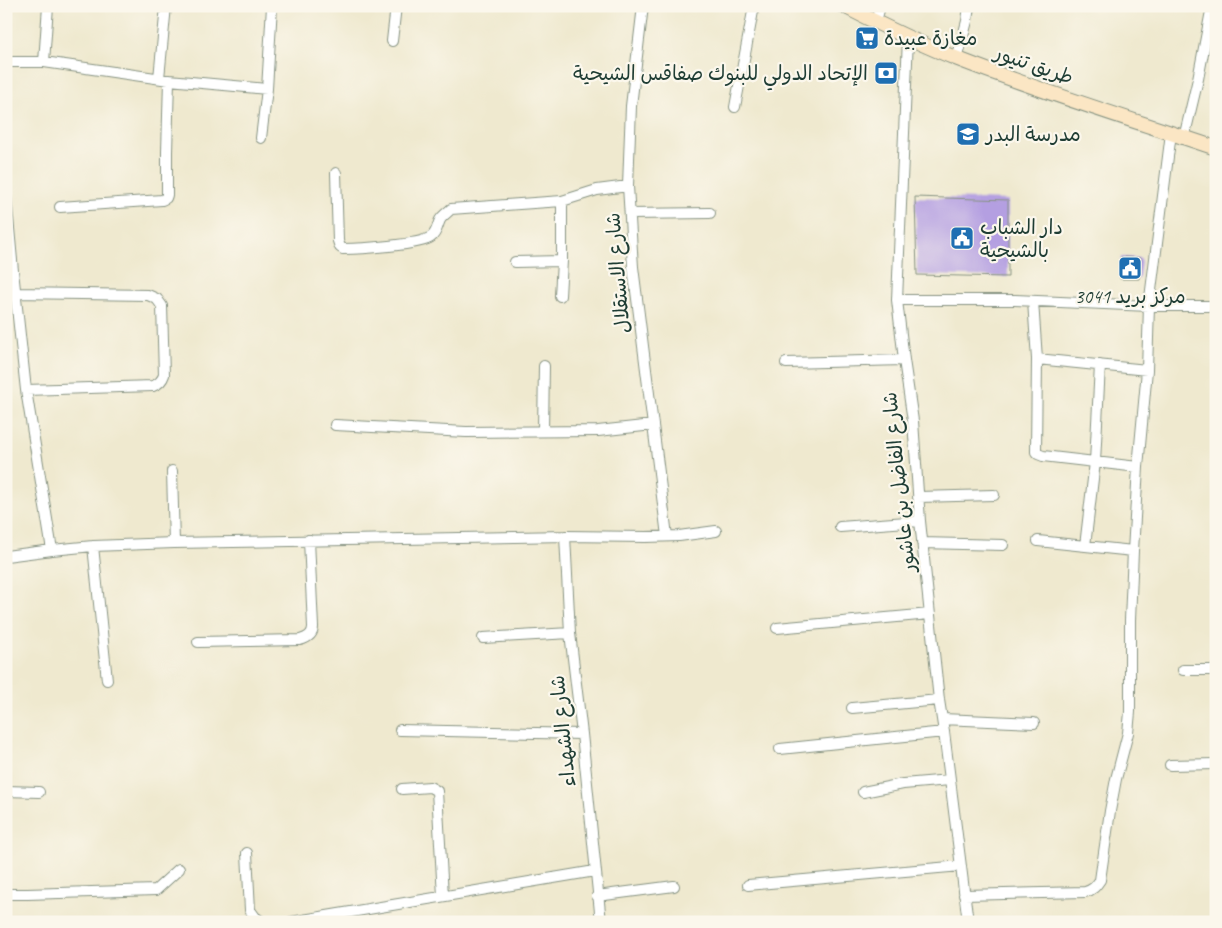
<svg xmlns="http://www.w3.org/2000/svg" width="1222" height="928" font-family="Caveat,'Playpen Sans Arabic',sans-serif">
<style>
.building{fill:#b49fe1}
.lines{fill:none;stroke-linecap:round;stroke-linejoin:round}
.minor-casing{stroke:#879382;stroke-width:12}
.secondary-casing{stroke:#879382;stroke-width:16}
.minor{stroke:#fff;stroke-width:10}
.secondary{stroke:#fbe6c4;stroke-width:14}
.labels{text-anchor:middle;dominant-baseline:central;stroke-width:4.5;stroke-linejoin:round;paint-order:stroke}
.poi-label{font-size:20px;fill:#1f3d34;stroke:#fbf7ec;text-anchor:start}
.street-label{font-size:20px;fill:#1f3d34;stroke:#fbf7ec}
</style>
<rect width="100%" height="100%" fill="#fbf7ec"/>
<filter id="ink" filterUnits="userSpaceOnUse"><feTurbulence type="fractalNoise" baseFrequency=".02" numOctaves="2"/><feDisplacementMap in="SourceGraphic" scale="10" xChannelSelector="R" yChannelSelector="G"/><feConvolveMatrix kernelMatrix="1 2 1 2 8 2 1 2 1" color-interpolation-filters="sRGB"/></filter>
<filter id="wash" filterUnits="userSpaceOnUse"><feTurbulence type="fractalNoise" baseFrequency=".0096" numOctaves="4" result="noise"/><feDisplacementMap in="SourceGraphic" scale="20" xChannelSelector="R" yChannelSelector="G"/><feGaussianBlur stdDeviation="1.12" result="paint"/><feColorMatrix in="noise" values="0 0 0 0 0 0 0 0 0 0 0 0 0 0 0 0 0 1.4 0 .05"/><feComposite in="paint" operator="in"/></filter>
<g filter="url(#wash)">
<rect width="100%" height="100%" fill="#efe9cf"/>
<g id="blocks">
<path class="building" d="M915,197L1008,200V277L917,275Z
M1121,257L1141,258L1139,279H1120Z"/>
</g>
</g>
<g filter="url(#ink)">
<use href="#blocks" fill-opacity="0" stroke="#879382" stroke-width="1"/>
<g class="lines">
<g class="minor-casing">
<path id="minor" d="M643,6L631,106L628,186L633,267L667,536
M876,22L880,6
M908,38L897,300L904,360L913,421L920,521L939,700L944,732L968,922
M392,41L396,6
M957,59L967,21L969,6
M6,62H44L48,6
M44,62L169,80L267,89
M159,78L166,6
M735,107L754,6
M261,138L267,89L272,6
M1184,138L1198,79L1212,6
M336,173L338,241L340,247L343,249C358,249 421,245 431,237C437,233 437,226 440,220C442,216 447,213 451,209L562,201L597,190L628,186
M6,196L13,271L26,390L52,550
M60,207L162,200L166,198L167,195V152L169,80
M630,214L710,213
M515,262L562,261
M15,293L148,295L157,299L162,306L164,375C162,381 159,384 153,386L26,390
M560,296L562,261V201
M897,300H1015L1149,306H1216
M1033,301L1037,359L1036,452L1038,454L1043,456L1138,467
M1037,359L1147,370
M786,363L904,360
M335,425L466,432L598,431L653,425
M543,431L544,366
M172,471L174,543
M918,497L994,495
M840,527L920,521
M565,536L570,633L582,734L601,922
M1038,541L1133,551
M922,543L1003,545
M93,546L107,680
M1085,546L1095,462L1100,365
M6,556L52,550L93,546L174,543L565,536L646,537L679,536L716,531
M777,628L930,614
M483,638L570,633
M198,642L300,640C307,638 313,635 313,627L309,540
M1183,670H1216
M852,708L939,700
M942,719L1034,723
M400,730L582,734
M780,749L944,732
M1170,765L1216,764
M402,789L430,787L437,791L443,896
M6,791L39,792
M863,792L903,784L950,780
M247,853L250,910L255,917L262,922
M748,885L961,866
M6,894H27L156,890L179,869
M964,895L1085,892C1093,890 1096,886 1100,880L1110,811L1116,779L1128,733L1130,712V620L1133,551L1138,467L1147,370L1149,306L1171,133
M597,896L674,886
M291,922L595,871"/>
</g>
<g class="secondary-casing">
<path id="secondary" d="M844,6C881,25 919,44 958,59C1042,92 1130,119 1216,148"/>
</g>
<use href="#minor" class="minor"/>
<use href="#secondary" class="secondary"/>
</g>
</g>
<defs>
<g id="supermarket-square" transform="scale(1.25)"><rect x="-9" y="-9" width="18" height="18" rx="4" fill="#1f6fb2" stroke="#fbf7ec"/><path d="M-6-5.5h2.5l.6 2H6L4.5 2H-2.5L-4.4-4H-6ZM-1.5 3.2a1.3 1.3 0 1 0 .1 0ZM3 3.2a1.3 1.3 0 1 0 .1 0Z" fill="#fff"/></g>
<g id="bank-square" transform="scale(1.25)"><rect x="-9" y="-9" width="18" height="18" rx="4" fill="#1f6fb2" stroke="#fbf7ec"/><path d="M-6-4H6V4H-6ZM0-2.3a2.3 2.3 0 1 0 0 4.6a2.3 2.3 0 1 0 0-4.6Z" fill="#fff"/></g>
<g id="school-square" transform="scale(1.25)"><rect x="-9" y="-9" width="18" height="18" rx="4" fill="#1f6fb2" stroke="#fbf7ec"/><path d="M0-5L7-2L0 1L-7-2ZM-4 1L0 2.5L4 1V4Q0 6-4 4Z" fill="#fff"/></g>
<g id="civic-square" transform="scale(1.25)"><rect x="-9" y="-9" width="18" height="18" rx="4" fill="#1f6fb2" stroke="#fbf7ec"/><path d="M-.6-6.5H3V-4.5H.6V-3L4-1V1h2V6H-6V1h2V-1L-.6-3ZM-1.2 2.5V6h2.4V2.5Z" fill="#fff"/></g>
</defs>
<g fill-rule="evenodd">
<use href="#supermarket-square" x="867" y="38"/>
<use href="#bank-square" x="886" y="73"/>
<use href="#school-square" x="968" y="134"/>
<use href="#civic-square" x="962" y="238"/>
<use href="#civic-square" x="1130" y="268"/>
</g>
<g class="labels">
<g class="poi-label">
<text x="884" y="38">مغازة عبيدة</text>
<text x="868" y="73" text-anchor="end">الإتحاد الدولي للبنوك صفاقس الشيحية</text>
<text x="986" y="134">مدرسة البدر</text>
<text x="980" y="227">دار الشباب<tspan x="980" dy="23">بالشيحية</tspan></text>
<text x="1130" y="296" text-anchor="middle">مركز بريد 3041</text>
</g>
<g class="street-label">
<text transform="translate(1034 65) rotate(19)">طريق تنيور</text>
<text transform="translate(618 273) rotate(-95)">شارع الاستقلال</text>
<text transform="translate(899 482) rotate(-96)">شارع الفاضل بن عاشور</text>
<text transform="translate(563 731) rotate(-96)">شارع الشهداء</text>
</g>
</g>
<rect width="1222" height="928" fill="none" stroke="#fbf7ec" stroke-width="25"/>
</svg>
